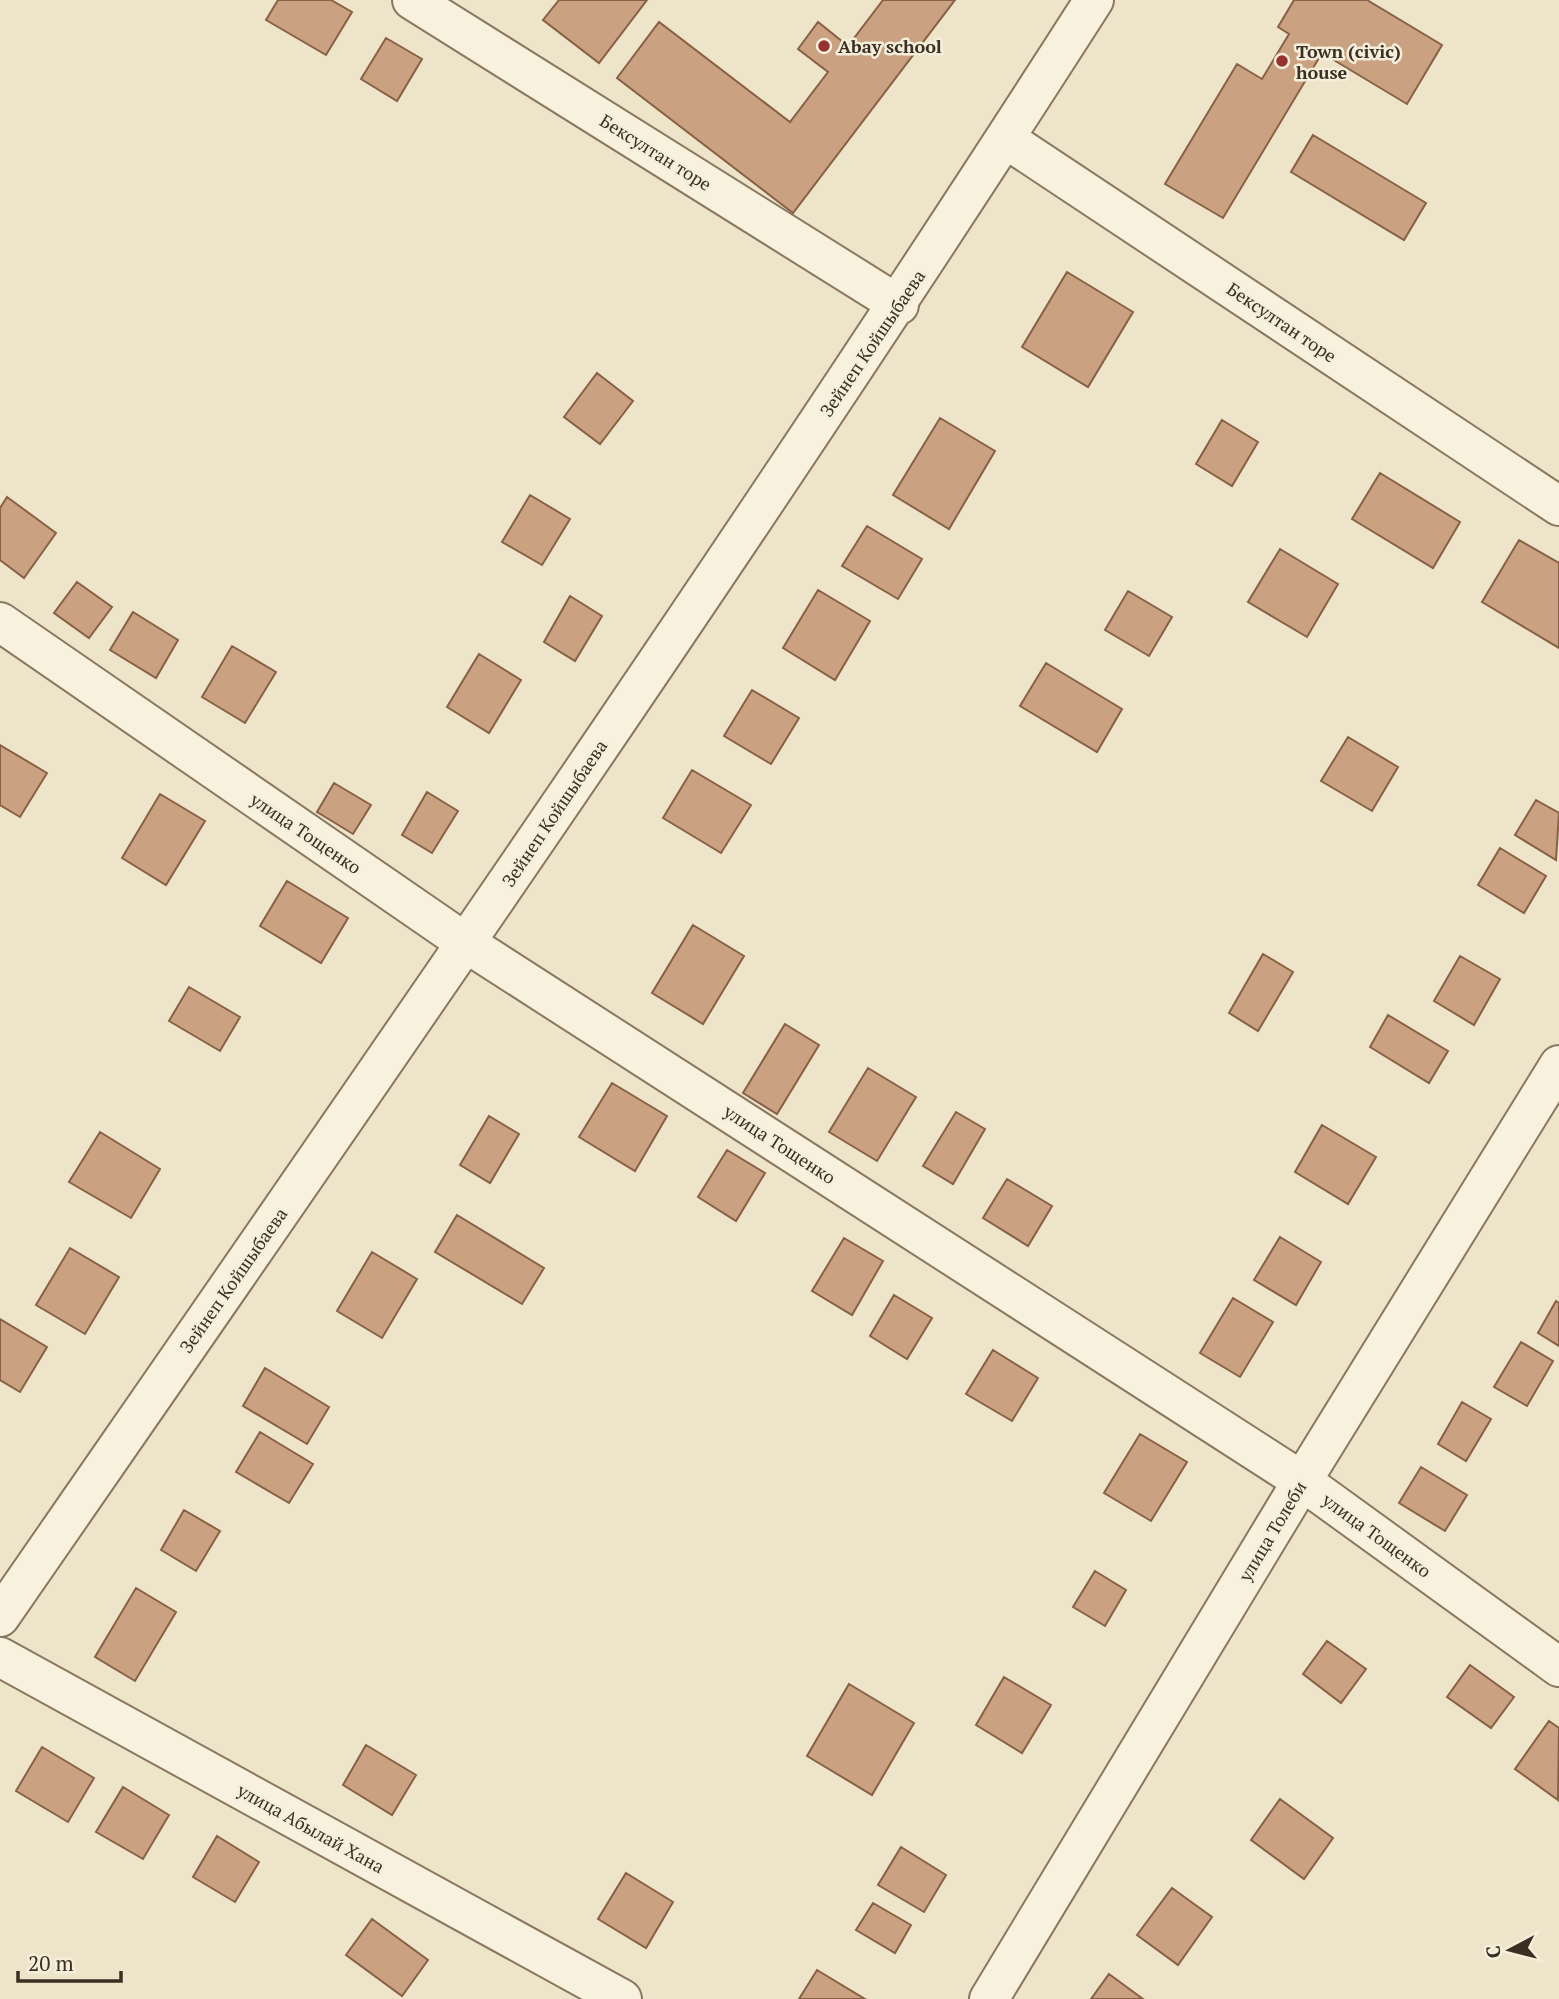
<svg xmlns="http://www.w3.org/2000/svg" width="1559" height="1999" font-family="'PT Serif',serif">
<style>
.building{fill:#caa181;stroke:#886145;stroke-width:2}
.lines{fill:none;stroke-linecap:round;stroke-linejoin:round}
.minor-casing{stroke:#8a775f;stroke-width:42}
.minor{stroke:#f8f1dd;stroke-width:38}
.poi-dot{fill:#973231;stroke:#f5eeda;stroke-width:2.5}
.labels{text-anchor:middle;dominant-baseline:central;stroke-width:5;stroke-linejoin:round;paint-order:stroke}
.poi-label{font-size:18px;font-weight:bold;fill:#3b2e22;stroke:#f5eeda;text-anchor:start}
.street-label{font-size:18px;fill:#3b2e22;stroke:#f5eeda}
</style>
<rect width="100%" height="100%" fill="#eee4ca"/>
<path class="building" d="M278,0H331L352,12L326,55L266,20Z
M559,0H647L599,63L543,20Z
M883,0H955L793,213L617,78L659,22L790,122L828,72L798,49L818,22L848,46Z
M1294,0H1367L1442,45L1407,104L1322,53L1223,218L1165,184L1237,64L1262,79L1289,34L1278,27Z
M386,38L422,59L397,101L361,79Z
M1313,135L1426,203L1404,240L1291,172Z
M1067,272L1133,312L1088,387L1022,347Z
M597,373L633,401L600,444L564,417Z
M940,418L995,451L949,529L893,495Z
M1222,420L1258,442L1232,486L1196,464Z
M1380,473L1460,522L1433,568L1352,519Z
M530,495L570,519L542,565L502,542Z
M7,497L56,533L24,578L0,560V508Z
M867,526L922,559L898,599L842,566Z
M1519,540L1559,563V648L1482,602Z
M1280,549L1338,584L1307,637L1248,602Z
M77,582L112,607L89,638L54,613Z
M818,590L870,621L835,680L783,648Z
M1128,591L1172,617L1149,656L1105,630Z
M570,596L602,616L575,661L544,642Z
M133,612L178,640L156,678L110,650Z
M232,646L276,672L245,723L202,697Z
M479,654L521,680L489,733L447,707Z
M1046,663L1122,709L1097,752L1020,706Z
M752,690L799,718L771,764L724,736Z
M1348,737L1398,767L1372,811L1321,781Z
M0,745L47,773L20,817L0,805Z
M692,770L751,805L721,853L663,818Z
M334,783L371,805L353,834L317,812Z
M427,792L458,811L432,853L402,835Z
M160,794L205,821L166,885L122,858Z
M1536,800L1559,813L1556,860L1515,835Z
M1500,848L1546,876L1524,913L1478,885Z
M287,881L348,918L321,963L260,926Z
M693,925L744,956L703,1024L652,993Z
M1263,954L1293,972L1258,1031L1229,1013Z
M1460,956L1500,979L1474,1025L1434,1001Z
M189,987L240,1017L220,1051L169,1021Z
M1388,1015L1448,1051L1429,1083L1370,1047Z
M785,1024L819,1045L777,1114L743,1093Z
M868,1068L916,1097L877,1161L829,1132Z
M612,1083L667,1116L635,1171L579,1137Z
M956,1112L985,1129L953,1184L923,1166Z
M489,1116L519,1134L490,1183L460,1165Z
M1322,1125L1376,1157L1348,1204L1295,1172Z
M100,1132L160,1169L131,1218L69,1182Z
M727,1150L765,1173L736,1221L698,1197Z
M1007,1179L1052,1206L1028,1246L983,1218Z
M457,1215L544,1268L522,1304L435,1252Z
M1280,1237L1321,1262L1296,1305L1254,1280Z
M844,1238L883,1261L852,1315L812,1291Z
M70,1248L119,1277L85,1334L36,1305Z
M372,1252L417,1279L382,1338L337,1311Z
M894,1295L932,1318L907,1359L870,1336Z
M1233,1298L1273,1322L1240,1377L1200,1353Z
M1556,1301L1559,1303V1346L1538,1333Z
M0,1319L47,1347L20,1392L0,1380Z
M1521,1342L1553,1361L1527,1406L1494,1387Z
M993,1350L1038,1378L1012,1421L966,1394Z
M265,1368L329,1407L307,1444L243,1406Z
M1462,1402L1491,1419L1466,1461L1438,1444Z
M260,1432L313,1464L289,1503L236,1472Z
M1140,1434L1187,1462L1151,1521L1104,1493Z
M1421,1467L1467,1495L1445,1531L1399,1503Z
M184,1510L220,1531L196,1571L161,1550Z
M1095,1571L1126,1590L1105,1626L1073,1607Z
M136,1588L176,1612L135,1681L95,1657Z
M1327,1641L1366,1669L1341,1703L1303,1674Z
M1470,1665L1514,1697L1491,1728L1447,1697Z
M1004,1677L1051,1705L1022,1753L976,1725Z
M849,1684L914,1723L872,1795L807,1756Z
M1549,1721L1559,1728L1558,1800L1515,1769Z
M366,1745L416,1775L392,1815L343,1785Z
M42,1747L94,1778L68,1822L16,1791Z
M123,1787L169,1815L143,1859L96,1832Z
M1280,1799L1333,1838L1304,1879L1251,1840Z
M217,1836L259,1862L235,1902L193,1877Z
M901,1847L946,1875L924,1912L878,1885Z
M626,1873L673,1902L646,1948L598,1919Z
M1172,1888L1212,1917L1178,1965L1137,1935Z
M873,1903L911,1925L895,1953L856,1930Z
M372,1919L428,1960L402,1996L346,1955Z
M817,1970L865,1999H799Z
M1109,1974L1143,1999H1091Z"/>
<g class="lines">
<g class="minor-casing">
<path id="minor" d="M412,0L899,305
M1006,139L1559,506
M0,622L466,943L1302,1481L1559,1667
M0,1617C370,1082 743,548 1094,0
M0,1657L622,1999
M989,1999L1302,1481L1559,1065"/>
</g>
<use href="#minor" class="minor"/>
</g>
<g class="poi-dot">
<circle cx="824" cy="46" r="7"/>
<circle cx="1282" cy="61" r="7"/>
</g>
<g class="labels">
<g class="poi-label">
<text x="838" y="46">Abay school</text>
<text x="1296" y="51">Town (civic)<tspan x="1296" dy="21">house</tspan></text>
</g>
<g class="street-label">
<text transform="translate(656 152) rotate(32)">Бексултан торе</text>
<text transform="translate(1282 322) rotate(34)">Бексултан торе</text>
<text transform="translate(872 343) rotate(-56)">Зейнеп Койшыбаева</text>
<text transform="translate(554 813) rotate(-56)">Зейнеп Койшыбаева</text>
<text transform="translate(306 833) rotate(34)">улица Тощенко</text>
<text transform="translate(780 1144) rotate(33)">улица Тощенко</text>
<text transform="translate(233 1280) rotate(-55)">Зейнеп Койшыбаева</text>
<text transform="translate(1272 1531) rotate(-59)">улица Толеби</text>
<text transform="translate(1377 1535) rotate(36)">улица Тощенко</text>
<text transform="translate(311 1828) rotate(29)">улица Абылай Хана</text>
</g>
</g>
<g transform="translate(1510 1950) rotate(263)" stroke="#f5eeda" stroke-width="5" paint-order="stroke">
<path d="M0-5L12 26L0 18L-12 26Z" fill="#3b2e22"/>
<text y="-10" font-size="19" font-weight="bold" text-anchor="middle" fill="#3b2e22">С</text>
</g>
<path d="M18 1971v10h103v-10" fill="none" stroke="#3b2e22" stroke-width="3.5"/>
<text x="28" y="1971" font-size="21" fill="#3b2e22" stroke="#f5eeda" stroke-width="5" paint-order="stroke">20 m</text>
</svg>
